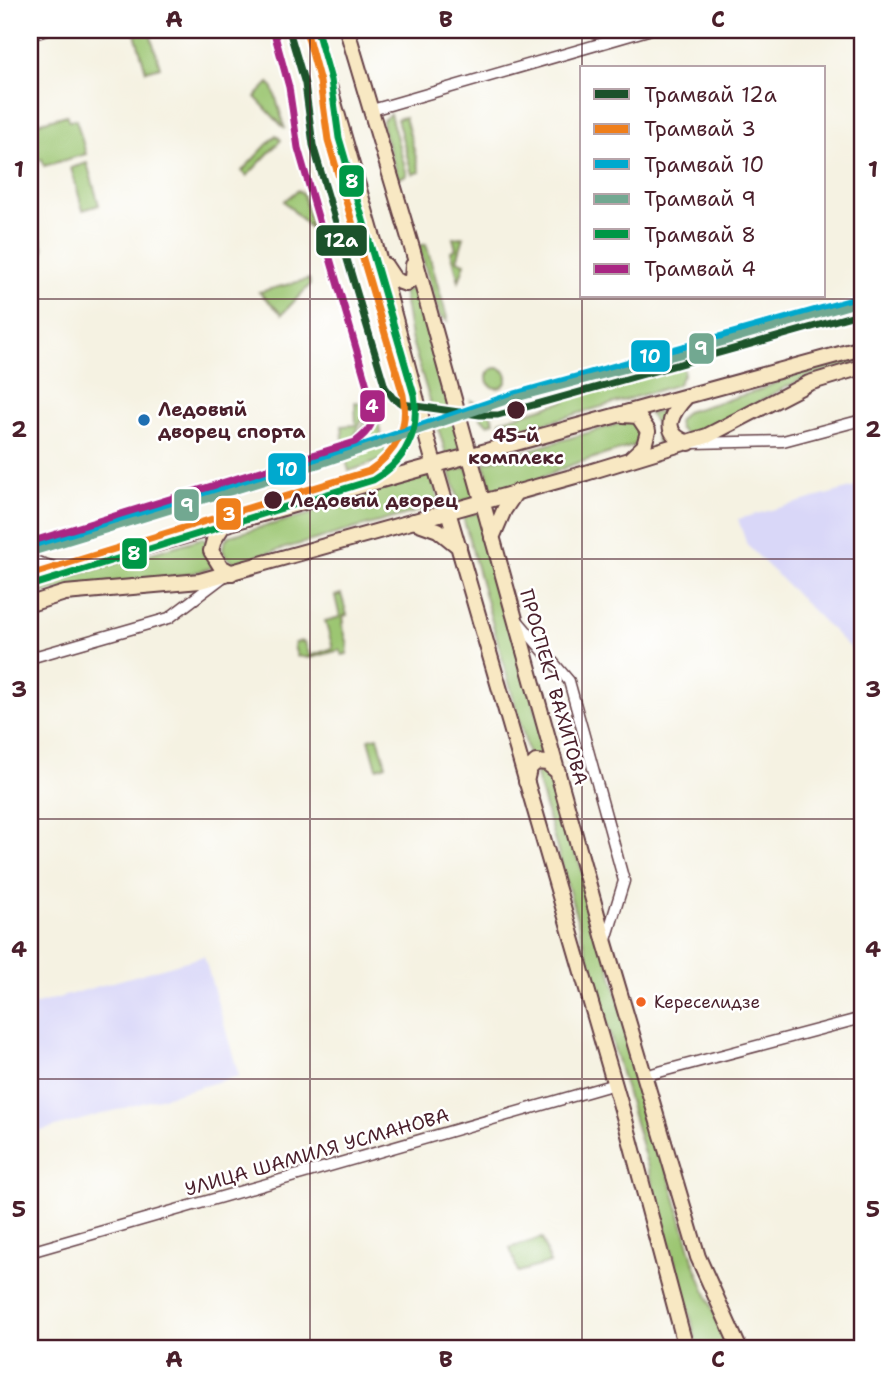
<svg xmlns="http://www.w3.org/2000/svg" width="892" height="1378" font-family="'Shantell Sans',sans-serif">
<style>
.built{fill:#d9d7f8}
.green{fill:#9cc672;stroke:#73724e;stroke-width:2}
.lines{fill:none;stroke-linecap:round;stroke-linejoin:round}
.street-casing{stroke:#643f46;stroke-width:13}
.secondary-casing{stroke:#643f46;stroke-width:18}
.street{stroke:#fff;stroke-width:10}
.secondary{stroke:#f8e8c3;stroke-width:14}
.tram-1-casing{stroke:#fff;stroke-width:12}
.tram-2-casing{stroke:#fff;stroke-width:12}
.tram-3-casing{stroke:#fff;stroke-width:12}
.tram-4-casing{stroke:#fff;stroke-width:12}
.tram-5-casing{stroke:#fff;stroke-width:12}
.tram-6-casing{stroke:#fff;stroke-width:12}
.tram-1{stroke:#1b522b;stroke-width:7}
.tram-2{stroke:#ef7f1b;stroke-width:7}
.tram-3{stroke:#00a9ce;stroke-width:7}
.tram-4{stroke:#72a891;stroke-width:7}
.tram-5{stroke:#009746;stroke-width:7}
.tram-6{stroke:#a92683;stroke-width:7}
.grid{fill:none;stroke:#4a1f2b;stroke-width:2;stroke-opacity:0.55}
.stop-dot{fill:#4a1f2b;stroke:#fff;stroke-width:2.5}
.poi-dot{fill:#1f6fb2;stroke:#fff;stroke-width:2.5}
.bus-dot{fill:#f26522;stroke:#fff;stroke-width:2.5}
.labels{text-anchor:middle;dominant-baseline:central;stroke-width:5;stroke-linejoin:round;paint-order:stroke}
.bus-label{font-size:17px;fill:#4a1f2b;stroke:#fff;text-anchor:start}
.poi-label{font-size:19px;font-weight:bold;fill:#4a1f2b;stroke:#fff;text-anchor:start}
.stop-label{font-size:19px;font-weight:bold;fill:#4a1f2b;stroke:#fff}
.street-label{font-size:19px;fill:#4a1f2b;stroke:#fff}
.line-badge{stroke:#fff;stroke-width:2.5}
.badge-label{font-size:19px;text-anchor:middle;font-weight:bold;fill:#fff}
.neatline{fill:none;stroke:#4a1f2b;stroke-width:2.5}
.grid-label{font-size:23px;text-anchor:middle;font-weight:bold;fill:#4a1f2b}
</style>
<rect width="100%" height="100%" fill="#fff"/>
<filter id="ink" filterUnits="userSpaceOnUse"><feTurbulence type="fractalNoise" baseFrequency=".0143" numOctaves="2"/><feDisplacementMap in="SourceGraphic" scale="14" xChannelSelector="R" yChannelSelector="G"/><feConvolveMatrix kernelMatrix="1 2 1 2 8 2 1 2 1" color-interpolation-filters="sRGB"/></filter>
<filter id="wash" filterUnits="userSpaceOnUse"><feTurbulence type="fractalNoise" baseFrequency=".00686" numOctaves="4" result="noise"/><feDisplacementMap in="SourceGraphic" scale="28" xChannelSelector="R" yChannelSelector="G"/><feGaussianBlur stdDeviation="1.57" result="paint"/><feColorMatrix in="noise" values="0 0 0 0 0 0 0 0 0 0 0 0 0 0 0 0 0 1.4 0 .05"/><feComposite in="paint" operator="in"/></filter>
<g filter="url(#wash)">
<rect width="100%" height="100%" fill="#f5f2e2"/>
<path class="built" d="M862,485V660L747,545L738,519Z
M204,956L239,1076L30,1134V1006Z"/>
<path class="green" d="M134,30H149L160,67L146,71Z
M269,83L273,88L285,129L255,97Z
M390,114L407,175L398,178L382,126L383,120Z
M67,115L69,121L76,119L86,154L44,166L42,159L30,163V125Z
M405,117L420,172L412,174L397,119Z
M276,135L281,140L247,176L242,171Z
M87,163L99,205L83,210L71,168Z
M298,190L303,194L312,230L284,201Z
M464,237L457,260L465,263L459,281L451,251L456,249L453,238Z
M41,240L44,250L30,269V243Z
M426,244L448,321L440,317L419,246Z
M309,279L310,285L282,314L259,292Z
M415,286L462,449L446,454L411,338L403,290H410Z
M862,356V361L810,376L786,387L699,434L686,435L679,428L678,421L686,412L757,391L789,377Z
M683,364L684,374L677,385L504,435L500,421L565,401L564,397Z
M487 378a10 10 0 1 1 20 0a10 10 0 1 1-20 0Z
M471,400L489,410L494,422L487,424L473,409Z
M355,402L369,404L349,449L344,450L342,426L356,425Z
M373,405L388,458L349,471L344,454L352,452Z
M662,411L660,423L667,440L657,443L656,423L649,414Z
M632,420L642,431L640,440L633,446L574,464L534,481L492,492L484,463Z
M467,467L476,497L459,502L450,472Z
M431,474L440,505L235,562C222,557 219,547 229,536L307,515L346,499Z
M480,512L549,757L539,755L531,762L463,517Z
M203,538L208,545L213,567C155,588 90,578 30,596V589Z
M341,594L347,615L343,616L344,623L342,624L348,645L347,654L342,655L340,650L310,658L297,656L294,646L295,643L301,641L305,643L310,656L333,648L325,621L340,617L335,596Z
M378,737L386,765L377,768L369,739Z
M543,769L548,772L564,831L580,864L693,1260L728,1348H697L692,1322L536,775L538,771Z
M542,1238L550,1263L518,1272L510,1248Z"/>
</g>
<g filter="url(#ink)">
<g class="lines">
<g class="street-casing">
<path id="street" d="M30,35L47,30
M372,110L648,30
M693,443L783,441L862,420
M30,560L65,570
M517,620L569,681L624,881L605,943
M30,658L169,618L223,577
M644,1076L862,1018
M30,1252L615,1084"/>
</g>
<g class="secondary-casing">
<path id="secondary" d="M313,30L378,255L429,446L625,1120L686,1348
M347,30L412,248L605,943L698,1257L739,1348
M385,265L395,280L406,284L412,279L413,265
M687,396C672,412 658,433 689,443
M623,415L638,416L648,431L644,446L631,458
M413,521L438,530L459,547
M223,526L214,540L211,551L221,567L232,573
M492,538L504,510L516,492
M30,580L399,475L862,348
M30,604L65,593L200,581L586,473L707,436L809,383L862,367
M526,782L529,769L536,762L547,763L558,772"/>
</g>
<use href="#street" class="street"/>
<use href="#secondary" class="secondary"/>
<g class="tram-1-casing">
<path id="tram-1" d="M289,30L305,84L313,145L385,387L393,398L402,404L480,415H498L862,313"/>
</g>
<g class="tram-2-casing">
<path id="tram-2" d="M33,574L369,471C397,452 409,429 403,395L328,140L320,82L306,30"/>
</g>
<g class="tram-3-casing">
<path id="tram-3" d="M30,548L337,454L511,395L859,298"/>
</g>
<g class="tram-4-casing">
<path id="tram-4" d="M30,553L318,465L512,399L683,354L859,303"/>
</g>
<g class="tram-5-casing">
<path id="tram-5" d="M36,584L373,480C406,461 420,432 414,395L339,138L331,80L317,30"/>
</g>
<g class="tram-6-casing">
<path id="tram-6" d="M30,542L355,442C370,431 376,422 372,403L298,148L289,87L275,36"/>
</g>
<use href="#tram-1" class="tram-1"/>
<use href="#tram-2" class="tram-2"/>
<use href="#tram-3" class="tram-3"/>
<use href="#tram-4" class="tram-4"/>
<use href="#tram-5" class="tram-5"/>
<use href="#tram-6" class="tram-6"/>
</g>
</g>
<path class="grid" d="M310,30V1348M582,30V1348M30,299H862M30,559H862M30,819H862M30,1079H862"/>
<g class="stop-dot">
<circle cx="516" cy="410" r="10"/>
<circle cx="273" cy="500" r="10"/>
</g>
<circle class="poi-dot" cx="144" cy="420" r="7"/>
<circle class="bus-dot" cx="641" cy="1002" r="6"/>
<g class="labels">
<g class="bus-label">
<text x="654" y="1002">Кереселидзе</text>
</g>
<g class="poi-label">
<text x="158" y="409">Ледовый<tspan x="158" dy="22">дворец спорта</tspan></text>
</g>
<g class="stop-label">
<text x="516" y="435">45-й<tspan x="516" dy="22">комплекс</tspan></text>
<text x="290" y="500" text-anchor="start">Ледовый дворец</text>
</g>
<g class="street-label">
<text transform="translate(554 687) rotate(74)">ПРОСПЕКТ ВАХИТОВА</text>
<text transform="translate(317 1152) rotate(-16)">УЛИЦА ШАМИЛЯ УСМАНОВА</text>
</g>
</g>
<g class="line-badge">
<rect x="338" y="164" width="27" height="34" rx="7" fill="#009746"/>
<rect x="315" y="224" width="53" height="33" rx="7" fill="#1b522b"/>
<rect x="688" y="332" width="27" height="33" rx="7" fill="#72a891"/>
<rect x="630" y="339" width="41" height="34" rx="7" fill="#00a9ce"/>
<rect x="359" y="389" width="27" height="34" rx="7" fill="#a92683"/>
<rect x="267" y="452" width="40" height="34" rx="7" fill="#00a9ce"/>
<rect x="173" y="488" width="27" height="34" rx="7" fill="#72a891"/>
<rect x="215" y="497" width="27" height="34" rx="7" fill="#ef7f1b"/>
<rect x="121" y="537" width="27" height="33" rx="7" fill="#009746"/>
</g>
<g class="badge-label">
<text x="352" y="188">8</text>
<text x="341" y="247">12а</text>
<text x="701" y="355">9</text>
<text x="650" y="363">10</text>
<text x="372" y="413">4</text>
<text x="287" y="476">10</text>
<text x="187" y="512">9</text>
<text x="229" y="521">3</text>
<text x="134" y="560">8</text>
</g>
<rect width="892" height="1378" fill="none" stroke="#fff" stroke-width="77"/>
<rect x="580" y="66" width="245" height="231" fill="#ffffff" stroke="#b7a5aa" stroke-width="2"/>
<rect x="594" y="89" width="35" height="10" fill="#1b522b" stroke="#b7a5aa" stroke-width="2"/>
<text x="644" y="102" font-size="21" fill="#4a1f2b">Трамвай 12а</text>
<rect x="594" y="124" width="35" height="10" fill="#ef7f1b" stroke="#b7a5aa" stroke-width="2"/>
<text x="644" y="136" font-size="21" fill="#4a1f2b">Трамвай 3</text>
<rect x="594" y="159" width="35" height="10" fill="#00a9ce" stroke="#b7a5aa" stroke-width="2"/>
<text x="644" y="172" font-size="21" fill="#4a1f2b">Трамвай 10</text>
<rect x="594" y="194" width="35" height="10" fill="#72a891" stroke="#b7a5aa" stroke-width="2"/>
<text x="644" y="206" font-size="21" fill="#4a1f2b">Трамвай 9</text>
<rect x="594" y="229" width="35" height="10" fill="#009746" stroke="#b7a5aa" stroke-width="2"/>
<text x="644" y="242" font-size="21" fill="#4a1f2b">Трамвай 8</text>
<rect x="594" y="264" width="35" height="10" fill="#a92683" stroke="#b7a5aa" stroke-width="2"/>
<text x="644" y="276" font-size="21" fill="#4a1f2b">Трамвай 4</text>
<rect x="38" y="38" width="816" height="1302" class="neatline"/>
<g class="grid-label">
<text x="174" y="27">A</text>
<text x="446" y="27">B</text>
<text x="718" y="27">C</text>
<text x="19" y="177">1</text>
<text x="873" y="177">1</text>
<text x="19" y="437">2</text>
<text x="873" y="437">2</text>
<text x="19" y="697">3</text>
<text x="873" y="697">3</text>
<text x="19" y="957">4</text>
<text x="873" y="957">4</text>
<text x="19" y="1217">5</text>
<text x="873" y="1217">5</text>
<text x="174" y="1367">A</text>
<text x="446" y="1367">B</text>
<text x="718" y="1367">C</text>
</g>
</svg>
